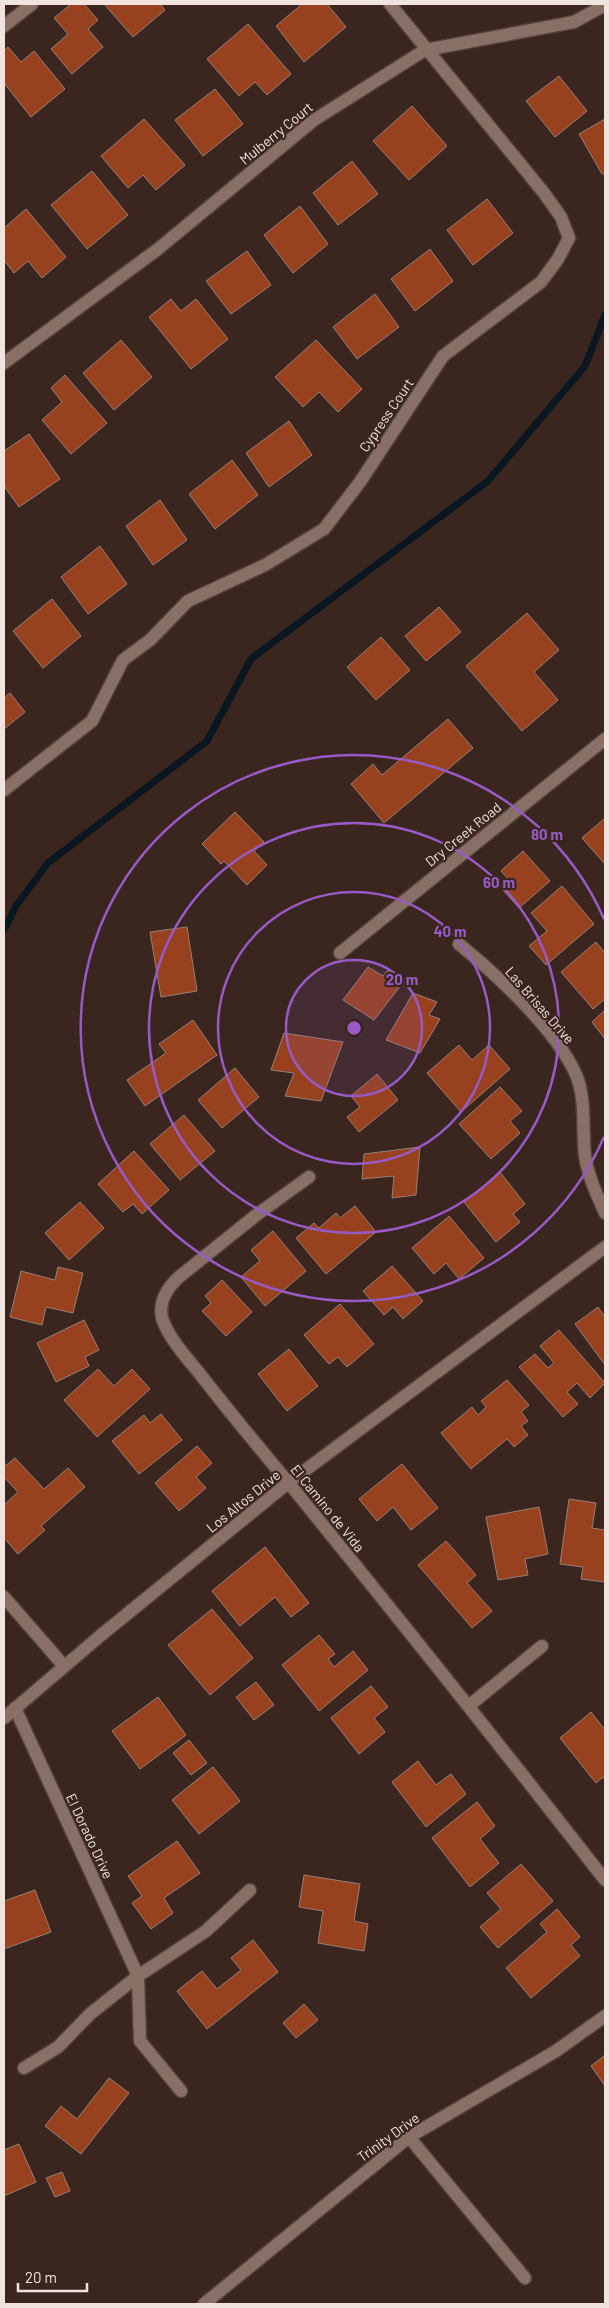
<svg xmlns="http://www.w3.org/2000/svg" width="609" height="2308" font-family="Barlow,sans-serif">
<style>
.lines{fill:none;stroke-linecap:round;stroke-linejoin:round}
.stream{stroke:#0a1720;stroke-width:7}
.building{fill:#98411f;stroke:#998077}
.street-casing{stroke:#53423b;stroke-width:15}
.street{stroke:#897067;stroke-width:12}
.ring{fill:none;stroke:#985ac7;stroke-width:2.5}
.labels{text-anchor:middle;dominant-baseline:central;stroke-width:4.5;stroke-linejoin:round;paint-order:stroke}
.street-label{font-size:14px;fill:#f1e3de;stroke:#3b261f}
.centre{fill:#985ac7;stroke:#3b261f;stroke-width:2.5}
.ring-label{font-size:15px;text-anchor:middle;font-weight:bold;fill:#985ac7;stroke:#3b261f;stroke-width:4.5;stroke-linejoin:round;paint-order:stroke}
</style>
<rect width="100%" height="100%" fill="#3b261f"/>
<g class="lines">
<path class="stream" d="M4,930L16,906L48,863L207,741L251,659L488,481L585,366L605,315"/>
</g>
<path class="building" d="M71,4H84L98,20L88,29L103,47L72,74L51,49L68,34L54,18Z
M104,4H160L165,10L133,37Z
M302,4H327L346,27L304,62L276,26Z
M248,24L291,74L267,95L255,82L239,96L207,59Z
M8,47L21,62L34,51L65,89L31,117L4,83V51Z
M559,76L587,111L555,137L526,101Z
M215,89L243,124L203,156L175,120Z
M412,106L447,146L409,180L373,141Z
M144,119L185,165L156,190L143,175L128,188L101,156Z
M605,119V173L602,174L579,134Z
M352,161L378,194L338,225L313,193Z
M92,171L128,215L87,249L51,205Z
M487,199L513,233L473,265L447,230Z
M300,206L328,244L293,273L264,235Z
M26,209L66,257L42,278L28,261L14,273L4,260V228Z
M430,249L453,281L415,311L391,279Z
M247,251L271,285L231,314L206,281Z
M375,294L399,327L357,359L333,327Z
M171,299L181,311L196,299L228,339L191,369L149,317Z
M121,340L152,377L114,410L83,373Z
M316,340L362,389L338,412L319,392L303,407L275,377Z
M65,375L107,423L71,454L42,420L62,402L51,388Z
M289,421L312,455L269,487L246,453Z
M29,434L60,479L19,507L4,486V451Z
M232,460L258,495L215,529L189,494Z
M160,500L187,540L153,565L126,526Z
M100,546L127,584L88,614L61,577Z
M52,599L81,636L43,668L13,631Z
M439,607L461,632L426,661L405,636Z
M527,613L559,650L534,672L558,700L522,731L466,666Z
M381,637L410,670L376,700L347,667Z
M10,693L25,712L4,729V698Z
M448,719L473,748L384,823L351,784L373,764L382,775Z
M235,812L264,842L254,851L267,865L247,885L224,861L221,864L202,844Z
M605,818V864L582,838Z
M523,851L550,881L519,908L502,889L510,881L501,871Z
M562,886L594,924L546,965L529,946L547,931L531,913Z
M187,927L197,991L161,997L150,932Z
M596,942L605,953V999L593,1009L561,972Z
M368,967L383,976L388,970L405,980L374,1020L343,1000Z
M413,993L437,1002L429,1015L440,1019L420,1053L386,1040Z
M605,1010V1039L592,1022Z
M193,1020L217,1055L145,1106L127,1080L166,1053L159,1044Z
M284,1033L343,1042L321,1101L285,1096L294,1073L271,1070Z
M459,1045L472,1060L489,1045L510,1069L461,1112L427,1073Z
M235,1068L259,1097L222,1128L198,1100Z
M377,1074L398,1100L359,1132L347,1117L360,1107L351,1096Z
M500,1087L522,1111L510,1121L520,1133L491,1159L459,1124Z
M184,1115L215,1151L180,1180L150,1144Z
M420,1147L416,1195L392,1198L394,1176L362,1179L364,1154Z
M134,1151L169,1190L142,1214L133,1204L123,1212L98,1184Z
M500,1172L525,1204L513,1214L520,1222L496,1242L464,1202Z
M80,1202L104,1228L69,1260L45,1233Z
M355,1206L376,1232L326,1274L296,1238L314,1223L319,1228L336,1213L340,1218Z
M449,1216L484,1258L459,1279L446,1263L434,1274L412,1248Z
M273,1231L306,1271L265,1306L241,1277L260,1261L251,1250Z
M392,1266L423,1301L403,1319L393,1307L384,1315L363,1291Z
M58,1267L83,1273L73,1313L46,1307L42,1325L10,1317L21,1271L55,1280Z
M222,1280L252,1312L226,1336L202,1311L211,1303L205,1296Z
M340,1304L374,1344L347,1367L338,1357L329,1364L304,1335Z
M598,1307L605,1317V1365L575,1324Z
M84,1320L99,1350L85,1357L89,1366L56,1382L37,1343Z
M559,1330L605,1383L590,1398L577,1383L567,1392L578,1404L563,1417L519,1367L535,1354L548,1368L554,1363L540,1346Z
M289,1349L318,1386L287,1411L258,1374Z
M98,1369L114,1386L132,1369L150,1389L97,1437L64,1400Z
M507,1380L529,1405L521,1412L528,1421L521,1426L528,1435L514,1447L507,1439L471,1469L441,1433L472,1407L478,1415L486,1407L481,1401Z
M161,1414L182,1440L139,1474L112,1441L144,1415L150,1423Z
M197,1446L212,1463L196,1477L206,1488L179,1511L155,1483Z
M15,1458L44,1489L68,1468L85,1487L41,1526L45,1530L18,1554L4,1538V1505L18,1492L4,1477V1467Z
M402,1464L438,1508L411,1530L393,1507L377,1521L359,1499Z
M569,1499L596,1503L592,1528L605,1530V1582L581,1579L583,1567L560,1564Z
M539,1507L548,1554L525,1559L528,1575L498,1580L486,1517Z
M446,1541L476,1575L467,1583L492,1611L472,1628L418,1565Z
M265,1547L309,1603L291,1617L275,1597L240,1626L212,1591Z
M212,1609L253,1658L210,1695L168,1645Z
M319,1635L335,1654L328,1659L334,1667L353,1651L368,1670L319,1711L282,1665Z
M256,1682L274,1705L254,1720L236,1697Z
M371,1686L388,1707L374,1718L385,1732L359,1754L331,1718Z
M158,1697L186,1735L140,1769L112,1731Z
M591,1712L605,1730V1780L603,1777L596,1783L560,1738Z
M189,1740L207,1763L191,1775L173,1753Z
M418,1761L436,1785L451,1774L466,1794L426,1827L392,1782Z
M213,1767L240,1801L199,1834L172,1800Z
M477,1802L495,1826L480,1839L499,1863L470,1887L432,1838Z
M177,1841L200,1873L164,1898L173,1913L151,1929L132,1903L142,1896L128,1876Z
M521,1864L553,1901L498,1948L480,1927L501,1909L487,1893Z
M304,1875L360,1884L354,1921L368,1924L364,1951L318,1943L323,1911L299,1907Z
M35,1890L51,1932L4,1949V1901Z
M557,1909L580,1937L571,1945L580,1956L531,1998L506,1968L547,1932L540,1924Z
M253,1940L278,1972L207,2029L177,1991L202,1971L217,1989L241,1970L231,1958Z
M304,2004L318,2020L296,2038L283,2023Z
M605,2055V2086L591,2066Z
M109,2078L129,2093L81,2154L45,2126L61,2106L77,2119Z
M19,2144L36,2182L4,2196V2150Z
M62,2172L70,2191L55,2197L46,2178Z"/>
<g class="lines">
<g class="street-casing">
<path id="street" d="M4,26L32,4
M4,363L158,249L314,120L425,50L574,22L605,5
M4,790L92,721L123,660L150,640L188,601L265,565L324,529L360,482L443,356L541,282L558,259L569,238L561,217L544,193L390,4
M459,944C496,974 562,1035 578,1080C586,1104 582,1131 585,1156C588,1176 597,1195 605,1213
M340,953L605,739
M309,1177L255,1216L179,1277C167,1288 157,1304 163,1321C171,1341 187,1358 200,1374C230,1413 261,1450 292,1487C398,1617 502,1748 605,1880
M4,1597L64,1666
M470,1705L542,1646
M15,1708L138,1976L140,2041L181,2091
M4,1718L100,1636L288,1483L605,1247
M24,2068L58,2047L90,2014L138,1976L206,1931L250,1890
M409,2137L525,2278
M204,2304L409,2137L556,2051L605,2016"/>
</g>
<use href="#street" class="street"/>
</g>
<circle cx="354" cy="1028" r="68" fill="#985ac7" fill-opacity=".12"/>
<g class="ring">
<circle cx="354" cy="1028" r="68"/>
<circle cx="354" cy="1028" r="136"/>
<circle cx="354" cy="1028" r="205"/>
<path d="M604 1137A273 273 0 1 1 604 919"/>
</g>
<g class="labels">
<g class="street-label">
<text transform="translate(276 133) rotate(-39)">Mulberry Court</text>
<text transform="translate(386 415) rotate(-56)">Cypress Court</text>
<text transform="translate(463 834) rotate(-39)">Dry Creek Road</text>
<text transform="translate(540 1005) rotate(49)">Las Brisas Drive</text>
<text transform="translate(243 1501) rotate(-39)">Los Altos Drive</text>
<text transform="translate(328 1508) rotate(51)">El Camino de Vida</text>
<text transform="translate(90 1836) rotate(65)">El Dorado Drive</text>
<text transform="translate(388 2137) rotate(-36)">Trinity Drive</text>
</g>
</g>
<circle cx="354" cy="1028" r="8" class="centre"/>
<g class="ring-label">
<text x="547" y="840">80 m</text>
<text x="499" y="888">60 m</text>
<text x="450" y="937">40 m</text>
<text x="402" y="985">20 m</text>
</g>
<rect width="609" height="2308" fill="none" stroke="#f1e3de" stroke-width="10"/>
<path d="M18 2283v8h69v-8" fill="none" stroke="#f1e3de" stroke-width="2.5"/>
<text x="25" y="2283" font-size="15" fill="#f1e3de" stroke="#3b261f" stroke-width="4" paint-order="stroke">20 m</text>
</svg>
